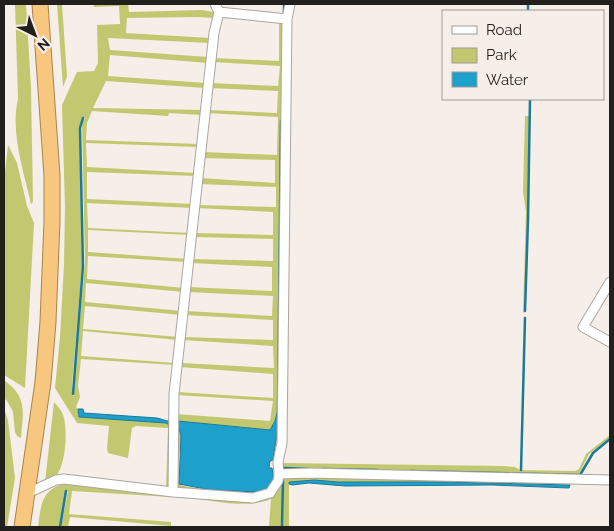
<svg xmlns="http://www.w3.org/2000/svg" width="614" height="531" font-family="Raleway,sans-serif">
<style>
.green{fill:#c2c870;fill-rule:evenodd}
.water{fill:#1da0cb;stroke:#1e7997}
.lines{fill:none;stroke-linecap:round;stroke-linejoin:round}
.stream{stroke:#1e7997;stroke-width:2.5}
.minor-casing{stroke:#aca5a0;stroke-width:11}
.trunk-casing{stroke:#ab8349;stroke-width:17}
.minor{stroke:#fff;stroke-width:9}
.trunk{stroke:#f7c780;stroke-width:15}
</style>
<rect width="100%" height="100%" fill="#f5eee9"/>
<path class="green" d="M15,4H26L31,88L33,202L31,204C24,172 10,132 18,99Z
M57,4H62L67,77L63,87Z
M93,4H128L129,12L202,10L214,12V18L197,17L127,18L126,33L210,38V43L108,38L110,50L208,57V63L110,55L108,76L206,83L205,88L106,81L93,108L203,110L202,115L169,113L168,116L92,111L87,123L86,140L199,144V147L86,143L87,167L196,173V176L87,172V199L193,204V208L87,203L88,228L190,233V235L88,230V252L188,259L187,262L88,256L87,279L185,288L184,292L86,283L85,302L182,311V315L85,306L83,329L179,337L178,340L83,331L81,356L175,363V365L81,359L78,386L80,397L76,407L78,409V415L166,423L171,426V488H166L168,428L136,426L132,428L128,458L108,453L107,448L109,426L77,423L55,388L60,337L64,264L65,206L62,105L77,72L94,71L98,63L97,25L120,24L119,6L94,7ZM82,118H85L82,123L85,263L74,382V396H73L72,385L82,266L80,128Z
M220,17C237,15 267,15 283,22L277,413L275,421L270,430L178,421C178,427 180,430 181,437C181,451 174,472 180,485C197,489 257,498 269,487L273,489L267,493L257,495L179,490L176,487L175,479L176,414L270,421L273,401L177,395V392L273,398V374L180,367L181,363L274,368L273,346L183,340L184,337L273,340V320L185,315L186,311L272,316L273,296L188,292L189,287L272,291V267L191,263L192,259L273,261V239L194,237L195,233L273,235V212L197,208V205L276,207V187L200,184L201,178L275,183V160L203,158V152L277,155L278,117L207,113L208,110L277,113L278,91L210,88V83L278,86L280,66L212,62L213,58L279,61V23L278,21L226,17L219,18Z
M525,116H529L528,220L524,311L523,314L526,212L523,191Z
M8,145L17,163L27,206L34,223L25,388L4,375V181Z
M4,380C28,398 23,411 21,438L17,436L15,432L13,412L7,401L4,398Z
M54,402C57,406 61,409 63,415C68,428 66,465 56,476C53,479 49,480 45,482Z
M4,408L8,420L15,478L7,527H4Z
M610,435V438L589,454L579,474L282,468V463L503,466L515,467L520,470L575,471L579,469L586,454Z
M293,477L572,482L570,485C501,483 431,482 361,482C337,482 313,481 289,482V527H283L284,482L281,527H269L271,499C246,509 217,501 191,498L259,500L282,479Z
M62,484H71L169,495L171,497L72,491L69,514L171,522V526L70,517L68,527H61L68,491L66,490L59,527H38C41,507 40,492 62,484Z"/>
<path class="water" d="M78,409H83L84,413L157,418L171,422V426L166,423L79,417Z
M277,413C281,423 274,447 273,460L270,461L269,468H272L274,481L266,490L259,492L211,490L179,484L181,436L179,428L178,427V421L270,430L275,421Z
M314,480L338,482H443L570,485L569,488L492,485L345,486L309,483L292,485L289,484V482Z"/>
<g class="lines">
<path class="stream" d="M528,11V4
M284,13V4
M525,311L528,220L530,99
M73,394L83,266L80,128L83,118
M278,413L281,121
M284,468L309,469
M322,469L377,470
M521,470L525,318
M410,471L580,475L593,453L610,439
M60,527L66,491
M282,527L283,481"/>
<g class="minor-casing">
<path id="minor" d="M219,12L287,19
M610,282L583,327L610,342
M279,474L278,462L282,443L287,19L290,4
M173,492L174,394L214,33L219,12L215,4
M28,493L56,480L64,479L173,492L253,498L270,493L278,481L279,474L310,473L610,480"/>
</g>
<g class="trunk-casing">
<path id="trunk" d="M22,527L43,382L48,322L52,221V176L40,4"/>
</g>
<use href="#minor" class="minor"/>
<use href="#trunk" class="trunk"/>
</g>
<rect width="614" height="531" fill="none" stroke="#221f1d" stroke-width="10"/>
<rect x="442" y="10" width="162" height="90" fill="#f5eee9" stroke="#a19b97"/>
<rect x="452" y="26" width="25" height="8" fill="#ffffff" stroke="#a19b97"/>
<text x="486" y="35" font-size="15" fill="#221f1d">Road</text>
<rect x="452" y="48" width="25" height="15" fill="#c2c870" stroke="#a19b97"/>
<text x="486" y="60" font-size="15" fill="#221f1d">Park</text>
<rect x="452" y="72" width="25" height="15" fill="#1da0cb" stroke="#a19b97"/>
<text x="486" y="85" font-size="15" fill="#221f1d">Water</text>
<g transform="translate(35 35) rotate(138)" stroke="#f5eee9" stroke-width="4" paint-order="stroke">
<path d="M0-4L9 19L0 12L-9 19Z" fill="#221f1d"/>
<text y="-8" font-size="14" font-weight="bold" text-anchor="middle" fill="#221f1d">N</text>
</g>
</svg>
